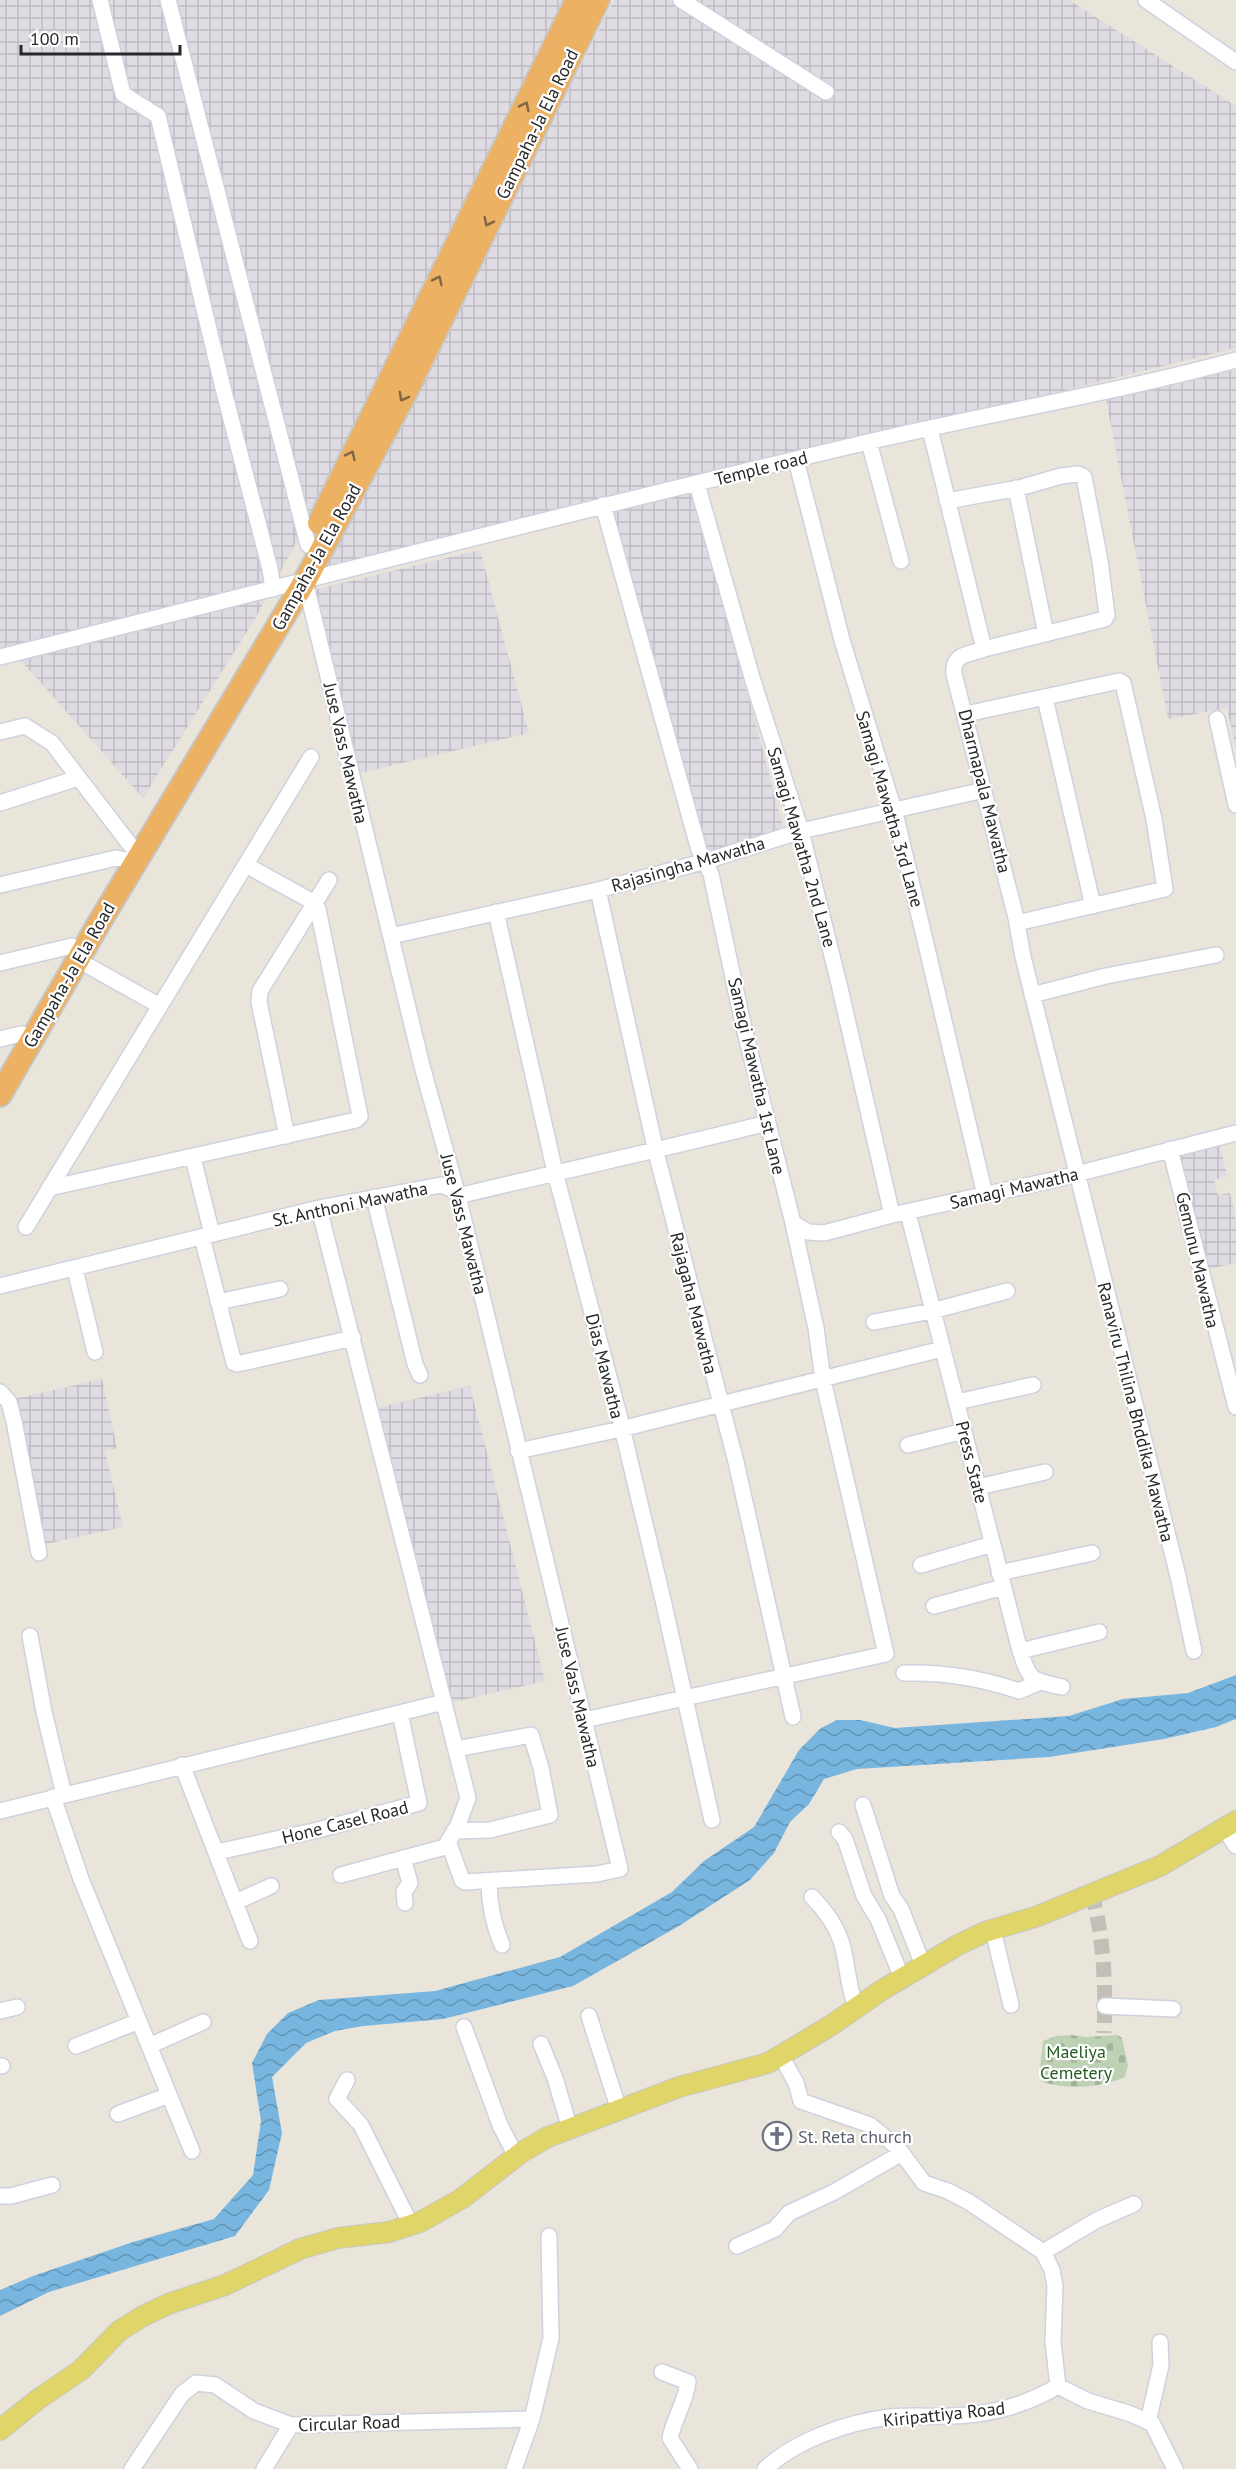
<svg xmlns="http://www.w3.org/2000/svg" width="1236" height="2469" font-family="'PT Sans',sans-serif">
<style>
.industrial{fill:url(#industrial-grid)}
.cemetery{fill:url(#cemetery-stones)}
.water{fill:url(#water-waves)}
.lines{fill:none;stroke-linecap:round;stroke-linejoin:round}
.minor-tunnel{stroke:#c2bfb7;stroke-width:15;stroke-dasharray:15 8;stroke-linecap:butt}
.minor-casing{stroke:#d0d1df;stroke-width:18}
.major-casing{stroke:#c7c7c7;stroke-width:22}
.highway-casing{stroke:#c7c7c7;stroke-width:26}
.minor{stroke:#fff;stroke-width:15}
.major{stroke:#e0d568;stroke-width:20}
.highway{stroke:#ecb162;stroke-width:22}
.oneway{stroke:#806642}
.labels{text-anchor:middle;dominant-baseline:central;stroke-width:4.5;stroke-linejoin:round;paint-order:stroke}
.street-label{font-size:18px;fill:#282828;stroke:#fff}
.park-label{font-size:18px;fill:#255c21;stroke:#fff}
.worship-label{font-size:18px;fill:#5b616d;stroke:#fff;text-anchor:start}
</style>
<defs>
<pattern id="industrial-grid" width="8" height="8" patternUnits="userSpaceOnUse" patternTransform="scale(1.5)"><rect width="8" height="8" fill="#dedbe2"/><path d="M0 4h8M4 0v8" fill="none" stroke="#bebcc2"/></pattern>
<pattern id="cemetery-stones" width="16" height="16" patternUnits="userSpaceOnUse" patternTransform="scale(1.5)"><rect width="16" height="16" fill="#bed1b4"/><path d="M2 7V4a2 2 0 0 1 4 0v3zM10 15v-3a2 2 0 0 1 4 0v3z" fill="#a3b39b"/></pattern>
<pattern id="water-waves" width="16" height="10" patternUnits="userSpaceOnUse" patternTransform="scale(1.5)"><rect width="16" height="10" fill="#78b6e0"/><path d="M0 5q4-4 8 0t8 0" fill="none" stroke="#6294b6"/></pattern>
</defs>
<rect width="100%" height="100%" fill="#e9e5db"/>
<path class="industrial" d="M0,0H567L305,526L256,617L143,798L9,647L0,649Z
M614,0H1069L1236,106V348L338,570L324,564L357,508Z
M1236,369V750L1227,708L1168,719L1106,400Z
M693,488L785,834L702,856L606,510Z
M480,550L529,733L360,773L313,590Z
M1220,1144L1227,1176L1214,1180L1218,1195L1230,1193L1236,1221V1263L1204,1270L1176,1155Z
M102,1379L117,1448L105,1451L123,1527L42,1545L10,1400Z
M470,1386L545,1681L450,1703L376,1408Z"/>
<path class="cemetery" d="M1071,2035L1086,2037L1118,2035L1122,2038L1128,2065L1125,2077C1100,2088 1069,2090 1043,2082L1040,2068L1043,2041L1056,2036Z"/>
<path class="water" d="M1236,1675V1719L1216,1727L1164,1739L1049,1757L857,1769L824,1779L809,1804L790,1822L774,1853L750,1880L679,1926L573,1986L443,2019L363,2026L335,2031L306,2043L272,2077L282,2133L269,2190L235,2236L49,2292L0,2316V2290L33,2276L133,2242L214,2219L253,2175L261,2121L252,2063L267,2034L288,2013L319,2000L435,1991L560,1957L672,1892L704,1861L754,1827L799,1750L821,1728L837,1720H860L895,1728L1069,1716L1123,1699L1188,1693Z"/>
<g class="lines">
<path class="minor-tunnel" d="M1092,1894C1104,1939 1106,1986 1104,2033"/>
<g class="minor-casing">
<path id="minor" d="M100,0L123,94L158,116L223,388L270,569L273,589
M168,0L308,545
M681,0L826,92
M1146,0L1236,62
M930,429L984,649C969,655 952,653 954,674L1016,918L1023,957L1178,1576L1194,1651
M869,442L901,561
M796,460L842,640L896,817L985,1195
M697,484L753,681L801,831L839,984L892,1215
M1016,488L1046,634
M947,501L1019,488L1061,476L1078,474L1084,477L1100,561L1107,615L1105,619L984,649
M305,581L422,1066L458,1196L620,1869L597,1874L465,1882L462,1880L448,1841
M0,657C289,585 578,510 868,442C990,413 1115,393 1236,360
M1045,698L1093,906
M966,714L1119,681L1123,683L1154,819L1165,889L1017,923
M1217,719L1236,805
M0,732L25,726L52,743L131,846L141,854
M0,803L78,778
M0,885L116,858L136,862
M598,890L656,1152L736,1462L793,1717
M496,912L555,1172L620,1419L663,1600L712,1820
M391,936L598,890L706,861L801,831L984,790
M78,960L160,1006
M0,963L72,946
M1032,995L1106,976L1216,955
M0,1039L21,1034L34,1036
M287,1136L259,1002L260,991L329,880
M1170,1149L1236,1407
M193,1158L212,1234
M49,1188L356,1120L360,1116L318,909L313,902L246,865
M458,1196C561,1171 665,1149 767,1123
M374,1197L415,1364L420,1375
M319,1208L468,1798L458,1825L445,1847L341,1875
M908,1213L1020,1651C1030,1681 1031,1680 1062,1687
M793,1223L808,1232L824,1233L892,1215L1057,1179L1236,1133
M26,1227L311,757
M202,1237L234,1363L237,1364L353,1338
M75,1269L95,1352
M0,1286L319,1208L441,1185L454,1190L458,1196
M218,1302L280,1289
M874,1322L932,1311L1007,1291
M0,1392L9,1402L14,1421L39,1553
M957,1402L1033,1385
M908,1445L964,1431
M518,1451L621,1429L942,1349
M978,1487L1045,1472
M921,1565L992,1544
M999,1573L1092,1553
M934,1606L1003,1587
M30,1636L44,1712L64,1795
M1020,1651L1099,1632
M904,1673C943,1672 982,1678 1019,1691L1040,1682
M584,1720L886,1654L823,1380L816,1328L793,1223L743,1024L711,874L699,850L603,505
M182,1765L250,1941
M53,1797L81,1879L192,2151
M863,1805L892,1896L901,1909L923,1965
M0,1811L444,1702
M1224,1828L1236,1846
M454,1831L490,1830L550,1815L541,1768L531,1735L456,1749
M839,1832L845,1839L864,1896L878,1919L902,1978
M217,1852L318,1830L419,1803L400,1713
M403,1858L410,1883L404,1892L405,1903
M489,1881C489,1904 493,1924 502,1945
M812,1897C825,1910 835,1923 841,1941C848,1962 847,1985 856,2007
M236,1902L271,1886
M993,1930L1011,2005
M1105,2006L1173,2009
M0,2011L17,2007
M589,2016L619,2110
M464,2027L500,2125L516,2156
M541,2044L555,2078L570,2129
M76,2046L139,2021
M149,2046L203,2022
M781,2056L796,2083L801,2101L870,2125L898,2148L924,2183L948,2191L969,2202L1043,2252L1052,2270L1055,2286L1053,2342L1058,2386L1088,2401L1128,2413L1152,2423L1175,2469
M0,2066H2
M347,2080L337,2099L361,2125L411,2225
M118,2114L169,2095
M0,2196H11L52,2185
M737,2246L775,2229L789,2213L834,2192L902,2153
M1043,2252L1097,2220L1134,2204
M662,2372L688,2382C686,2401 674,2419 670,2438L690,2469
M1148,2422L1161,2365L1160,2342
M132,2469L182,2394L196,2383L215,2385L254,2411L291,2425L532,2419
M264,2469L291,2425
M514,2469L532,2419L551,2338L549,2236
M765,2469C796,2440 848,2422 890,2417C911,2415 932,2417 954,2416C992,2414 1024,2406 1058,2386"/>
</g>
<g class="major-casing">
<path id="major" d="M0,2430L37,2400L81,2370L119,2331L143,2316L168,2304L225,2285L300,2249L338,2238L389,2232L420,2222L461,2199L522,2152L548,2137L679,2087L768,2063L830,2026L882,1990L958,1945L985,1932L1038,1916L1160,1866L1236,1821"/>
</g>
<g class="highway-casing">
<path id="highway" d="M319,523L577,0
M0,1095L99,923L305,581L406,392L598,0"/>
</g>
<use href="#minor" class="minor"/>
<use href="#major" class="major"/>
<use href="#highway" class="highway"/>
</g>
<defs><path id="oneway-chevron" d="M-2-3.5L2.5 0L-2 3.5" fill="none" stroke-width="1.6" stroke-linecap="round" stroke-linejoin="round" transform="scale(1.5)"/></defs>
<g class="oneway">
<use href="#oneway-chevron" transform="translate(525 106) rotate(-64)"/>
<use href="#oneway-chevron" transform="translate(488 222) rotate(116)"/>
<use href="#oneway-chevron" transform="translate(438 280) rotate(-64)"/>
<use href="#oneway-chevron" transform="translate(403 397) rotate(118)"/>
<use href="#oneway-chevron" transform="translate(351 455) rotate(-64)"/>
</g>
<defs>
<g id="church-ring" transform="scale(1.5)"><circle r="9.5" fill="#fff" stroke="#6b7280" stroke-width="1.5"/><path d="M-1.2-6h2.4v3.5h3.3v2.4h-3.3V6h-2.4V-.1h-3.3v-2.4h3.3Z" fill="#6b7280"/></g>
</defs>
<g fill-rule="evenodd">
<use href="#church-ring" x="777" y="2136"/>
</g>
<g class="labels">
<g class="street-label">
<text transform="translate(537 124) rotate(-64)">Gampaha-Ja Ela Road</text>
<text transform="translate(761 468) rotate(-14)">Temple road</text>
<text transform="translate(316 557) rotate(-61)">Gampaha-Ja Ela Road</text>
<text transform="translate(346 753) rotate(77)">Juse Vass Mawatha</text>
<text transform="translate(985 791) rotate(76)">Dharmapala Mawatha</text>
<text transform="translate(890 809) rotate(74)">Samagi Mawatha 3rd Lane</text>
<text transform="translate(802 847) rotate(74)">Samagi Mawatha 2nd Lane</text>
<text transform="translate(688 864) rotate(-16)">Rajasingha Mawatha</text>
<text transform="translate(69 975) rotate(-60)">Gampaha-Ja Ela Road</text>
<text transform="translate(757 1076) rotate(77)">Samagi Mawatha 1st Lane</text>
<text transform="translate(1014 1188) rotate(-13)">Samagi Mawatha</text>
<text transform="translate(350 1204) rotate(-12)">St. Anthoni Mawatha</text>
<text transform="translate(464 1224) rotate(76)">Juse Vass Mawatha</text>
<text transform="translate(1198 1260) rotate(77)">Gemunu Mawatha</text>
<text transform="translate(694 1303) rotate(76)">Rajagaha Mawatha</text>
<text transform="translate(605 1366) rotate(76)">Dias Mawatha</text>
<text transform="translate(1136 1412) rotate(76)">Ranaviru Thilina Bhddika Mawatha</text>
<text transform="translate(972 1462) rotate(76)">Press State</text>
<text transform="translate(578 1697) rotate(77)">Juse Vass Mawatha</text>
<text transform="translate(345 1822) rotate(-14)">Hone Casel Road</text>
<text transform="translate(944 2414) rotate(-6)">Kiripattiya Road</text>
<text transform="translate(349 2423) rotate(-2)">Circular Road</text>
</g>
<g class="park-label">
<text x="1076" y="2051">Maeliya<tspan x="1076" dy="21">Cemetery</tspan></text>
</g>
<g class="worship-label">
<text x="798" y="2136">St. Reta church</text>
</g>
</g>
<path d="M21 45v9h159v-9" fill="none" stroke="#282828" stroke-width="3"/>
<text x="30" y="45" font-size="18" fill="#282828" stroke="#ffffff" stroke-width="4.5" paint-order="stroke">100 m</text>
</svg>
